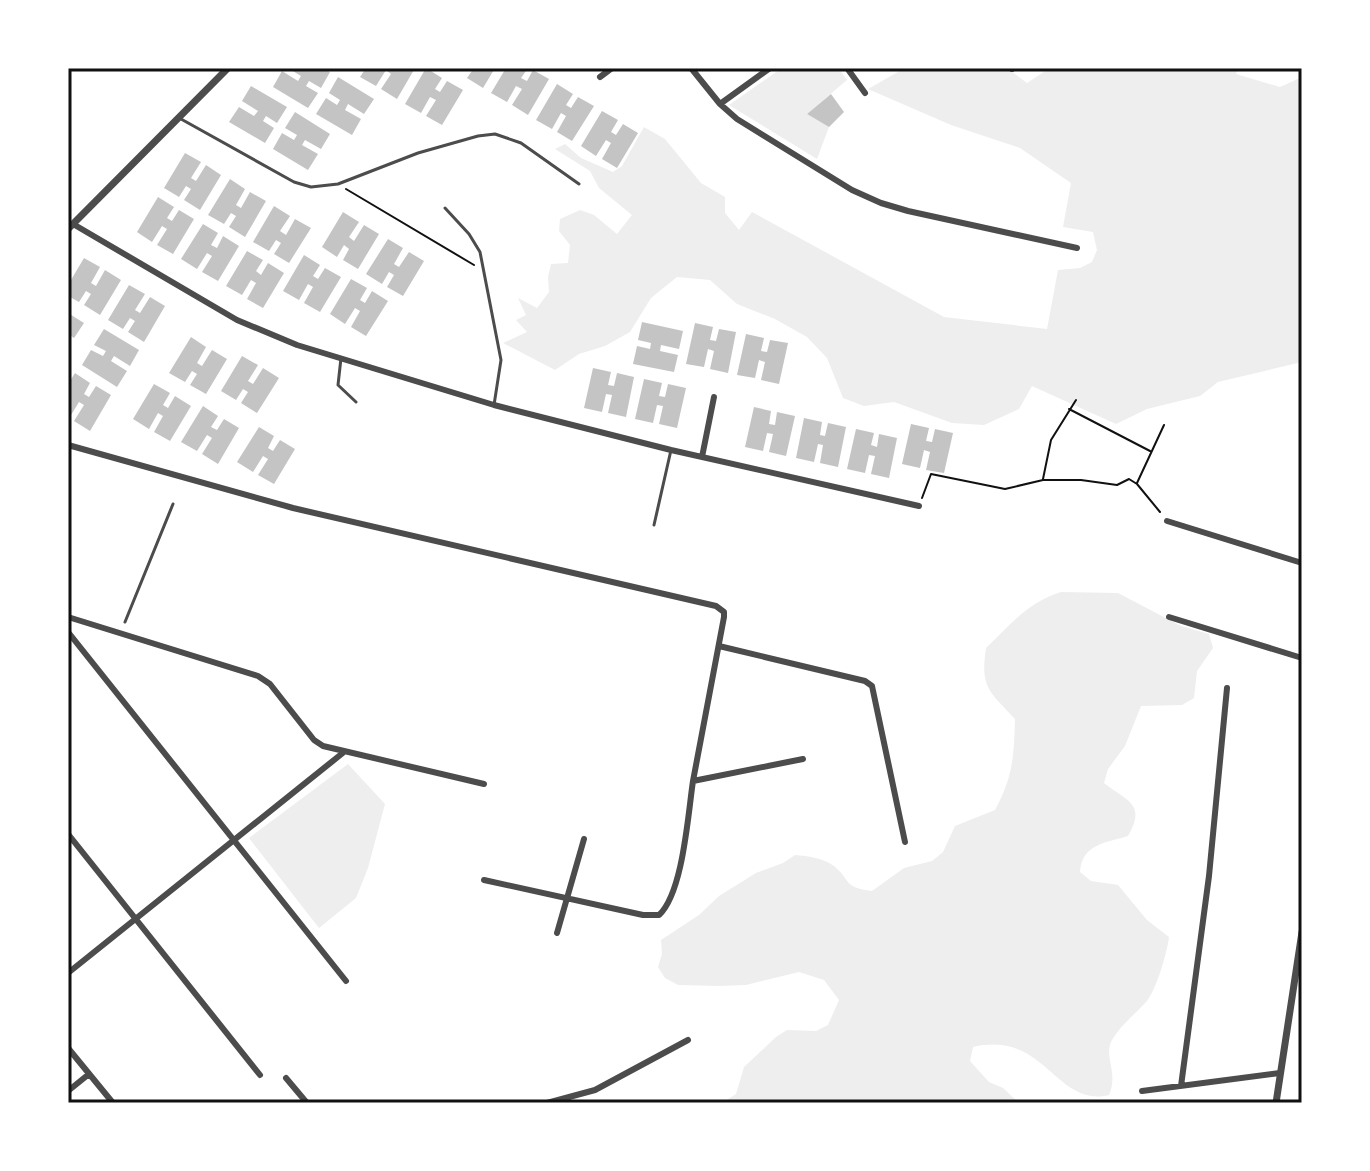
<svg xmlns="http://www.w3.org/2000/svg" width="1370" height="1171" font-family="Roboto,sans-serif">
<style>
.green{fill:#eee}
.building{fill:#c4c4c4}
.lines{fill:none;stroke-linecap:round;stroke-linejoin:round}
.path{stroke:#111;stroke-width:2}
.service{stroke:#4c4c4c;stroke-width:3}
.minor{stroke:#4c4c4c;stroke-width:6}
.tertiary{stroke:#4c4c4c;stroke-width:7}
.neatline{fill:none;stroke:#111;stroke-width:3}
</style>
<rect width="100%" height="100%" fill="#fff"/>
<path class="green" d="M782,68H838L847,80L807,114L829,127L817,159L729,105Z
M905,68H1007L1027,83L1050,68H1238L1236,74L1280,87L1302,77V362L1218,382L1200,396L1147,409L1116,424L1032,386L1019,409L984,425L952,423L894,402L864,406L843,398L827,358L807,337L775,319L737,304L710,280L677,277L651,298L630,332L605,346L579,354L555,370L503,343L527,332L516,320L526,315L518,298L537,308L549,292L548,277L551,264L568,263L570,245L559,231L560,219L580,210L594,215L617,234L632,215L599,188L590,171L555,149L565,144L581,158L613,172L622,166L644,127L665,139L701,183L725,197V213L739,230L752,212L944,317L1047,329L1058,270L1080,268L1092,262L1097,250L1093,232L1063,227L1071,183L1020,148L951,125L868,89Z
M1061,592L1118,593L1181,626L1209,634L1213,648L1197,671L1194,698L1182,705L1141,706L1125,746L1108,769L1104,783C1126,801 1147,803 1128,836C1105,843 1082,844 1080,872L1091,881L1118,885L1147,920L1169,937C1167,953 1156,991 1146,1002C1135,1014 1120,1026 1112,1040C1103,1057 1119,1072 1109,1095C1055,1108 1046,1030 973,1047L970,1061L989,1082L1003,1088L1019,1103H722L736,1094L744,1067L776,1037L787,1030L816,1031L828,1025L839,1000L824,980L799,972L746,985L718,986L678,985L665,978L658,967L662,954L661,940L699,915L719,896L756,873L783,863L795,855C808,856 823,858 834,866C852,881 842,887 872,891L904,868L932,861L943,852L955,826L995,810C1013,777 1014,756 1015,719C989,691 980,688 986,648C1010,625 1028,602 1061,592Z
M348,764L385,804L368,868L356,898L319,928L249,838Z"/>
<path class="building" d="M288,68H323L330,72L321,88L309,81L306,86L318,93L308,108L273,87L282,71L298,81L301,76Z
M366,68H415L397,99L381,89L391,74L386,70L376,86L360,77Z
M426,68L442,78L435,89L440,92L447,81L463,90L442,125L426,116L436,100L430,97L421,113L405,104Z
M474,68H495L483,88L467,78Z
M506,68H528L521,78L527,81L533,70L549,79L528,115L512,105L522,89L516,86L507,102L491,93Z
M338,77L374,99L364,114L348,104L345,110L361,119L352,135L316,114L326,98L337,105L340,100L329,93Z
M557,84L573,94L566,105L571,108L578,97L594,106L572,141L557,132L566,116L561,113L552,129L536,120Z
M251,86L287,107L277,123L266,116L263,121L274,128L265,143L229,122L239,107L254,116L258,111L242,101Z
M831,94L844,112L829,127L807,114Z
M602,111L618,120L611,132L616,135L623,124L638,133L617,168L602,159L611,143L606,140L596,156L581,146Z
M295,112L330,134L321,149L305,140L302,145L318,154L308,170L273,149L282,133L294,140L297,135L285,128Z
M185,153L201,162L191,178L196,181L206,165L221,175L200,210L184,200L191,189L186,186L179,197L164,188Z
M230,179L245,189L236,205L241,208L250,192L266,201L245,237L229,227L236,216L231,213L224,224L208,215Z
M158,197L174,207L167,218L172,221L179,210L194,219L173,254L157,245L167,229L162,226L152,242L137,232Z
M274,206L290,216L280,231L286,235L295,219L311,228L289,263L274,254L281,243L276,240L269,251L253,242Z
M343,212L359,222L349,237L354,241L364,225L379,234L358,269L343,260L349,249L344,245L337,257L322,247Z
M203,224L218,233L211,245L217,248L223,236L239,246L218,281L202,272L212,256L207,253L197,269L181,259Z
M388,239L403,248L394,264L399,267L409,252L424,261L403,296L387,287L394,275L389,272L382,284L366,274Z
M247,251L263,260L256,271L261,275L268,263L284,273L263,308L247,299L256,283L251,280L242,295L226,286Z
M304,255L320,265L313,276L318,279L325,268L341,277L320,312L304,303L313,287L308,284L299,300L283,291Z
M84,258L100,267L91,283L96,286L105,270L121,280L100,315L84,305L91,294L86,291L79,302L68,296V285Z
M351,279L367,288L360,300L365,303L372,291L388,301L366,336L351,327L360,311L355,308L345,324L330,314Z
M129,285L145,294L135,310L140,313L150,297L165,306L144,342L128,332L135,321L130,318L123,329L108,320Z
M68,313L84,323L74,338L68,334Z
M642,322L683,331L679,349L661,345L660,351L678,355L674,372L633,364L637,346L650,349L651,343L638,340Z
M695,323L713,327L710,340L716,341L719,329L736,332L728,373L710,369L714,351L708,349L704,367L686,364Z
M104,329L139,350L130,366L114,356L111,361L127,371L117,387L82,365L91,350L103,356L106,351L94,345Z
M746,334L764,338L761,351L767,352L770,340L788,343L779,384L761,380L765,362L759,360L755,378L737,375Z
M191,337L206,347L197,363L202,366L212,350L227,359L206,394L190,385L197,374L192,371L185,382L169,373Z
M242,356L258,365L248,381L253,384L263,368L279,378L257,413L241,403L248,392L243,389L236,400L221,391Z
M593,368L611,372L608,385L614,386L617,373L634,377L626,417L608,413L612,395L606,394L602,412L584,408Z
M75,373L90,383L84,394L89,397L96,386L111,395L90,431L74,421L84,405L79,402L68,420V384Z
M644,379L662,383L659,396L665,397L668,384L686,388L677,428L659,424L663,406L657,405L653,423L635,419Z
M154,384L170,393L163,405L168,408L175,396L191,406L170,441L154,432L163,416L158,413L149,429L133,419Z
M203,406L218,416L211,427L217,430L224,419L239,428L218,464L202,454L212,438L207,435L197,451L181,442Z
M754,407L771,411L769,424L775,425L777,412L795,416L786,456L769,452L773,434L767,433L763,451L745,447Z
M804,418L822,422L820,435L825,436L828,423L846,427L838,467L820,463L823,445L818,444L814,462L796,458Z
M911,424L929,428L926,441L932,442L935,429L953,433L944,473L926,470L930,452L924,450L920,468L902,464Z
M259,427L274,436L268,448L273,451L280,440L295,449L274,484L258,475L268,459L263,456L253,472L237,462Z
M856,429L874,433L871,445L877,447L879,434L897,438L889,478L871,474L875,456L869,455L865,473L847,469Z"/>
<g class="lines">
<path class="path" d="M346,189L474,265
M1069,409L1150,451
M1043,479L1051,440L1076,400
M1137,483L1164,425
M922,498L931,474L1005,489L1043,480H1081L1117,485L1129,479L1137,484L1160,512"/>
<path class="service" d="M181,119L294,182L311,187L338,184L418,153L478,136L495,134L521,143L579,184
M445,208L469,234L480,252L501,360L494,405
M341,358L338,385L356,402
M654,525L671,450
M125,622L173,504"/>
<path class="minor" d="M691,68L720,104L737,119L852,190L881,203L908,211L1077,248
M847,68L865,93
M1012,68V69
M600,77L612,68
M720,104L770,68
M73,224L237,320L297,345L494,405L671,450L919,506
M68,445L293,508L716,606L724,612V617L693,781L803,759
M702,457L714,397
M1167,521L1302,563
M68,617L258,676L270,684L314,740L323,746L484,784
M1169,617L1302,658
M68,632L346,981
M719,646L865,681L872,686L905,842
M68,834L260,1075
M484,880L643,915H659C683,893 688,814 693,781
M557,933L584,839
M68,973L344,752
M68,1048L113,1103
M286,1078L307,1103
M1181,1086L1209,876L1227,688
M68,1091L89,1074
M1142,1091L1280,1073
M547,1103L595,1090L688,1040"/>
<path class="tertiary" d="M68,229L228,68
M1276,1103L1302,932"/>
</g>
<rect width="1370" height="1171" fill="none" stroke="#ffffff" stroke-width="140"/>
<rect x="70" y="70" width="1230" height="1031" class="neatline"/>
</svg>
